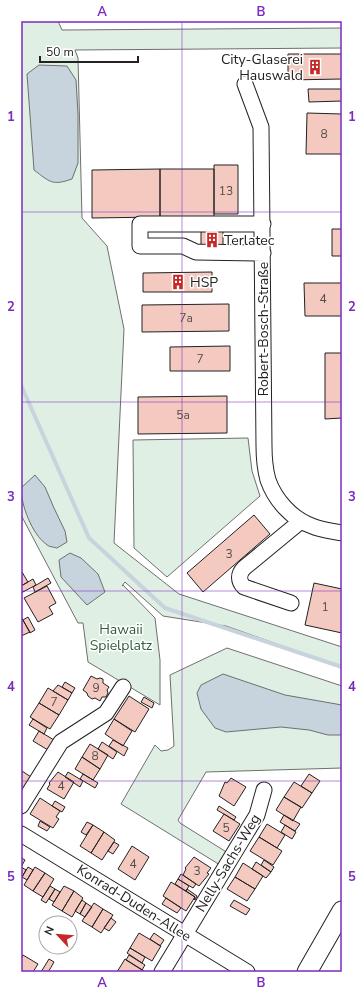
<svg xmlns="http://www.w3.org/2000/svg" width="363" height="993" font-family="'Nunito Sans',sans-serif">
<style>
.green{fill:#e0efe3;stroke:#6f6f6f}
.water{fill:#c7d3dd;stroke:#6f6f6f}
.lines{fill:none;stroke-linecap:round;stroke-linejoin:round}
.stream{stroke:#c7d3dd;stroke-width:4}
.building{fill:#f3c9c0;stroke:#222}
.minor-casing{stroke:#222;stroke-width:17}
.major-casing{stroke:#222;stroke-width:21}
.minor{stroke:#fff;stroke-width:15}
.major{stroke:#fff;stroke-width:19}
.grid{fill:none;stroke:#7b2cbf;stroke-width:1;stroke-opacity:0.55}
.labels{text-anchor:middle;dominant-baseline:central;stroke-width:3;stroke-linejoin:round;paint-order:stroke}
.number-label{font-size:12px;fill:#564c4a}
.poi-label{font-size:14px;fill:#222;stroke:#fff;text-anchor:start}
.street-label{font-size:14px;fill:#222;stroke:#fff}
.park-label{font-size:14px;fill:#2f5e38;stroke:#fff}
.neatline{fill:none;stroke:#7b2cbf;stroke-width:1.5}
.grid-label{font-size:13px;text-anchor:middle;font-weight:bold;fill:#7b2cbf}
</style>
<rect width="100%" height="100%" fill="#fff"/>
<path class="green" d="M21,21H58L62,30L342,28V48L75,50L78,58L82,218L107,246L124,329L114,543L179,594L342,647V667L226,626L163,616L125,582L122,586L123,585L155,618L160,660V705L88,662L83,623H78L21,515Z
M248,438L252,471L260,496L167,577L134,548L133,440Z
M227,648L342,686V768L206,772L178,820L180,823L228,853L220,865L121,804L155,745L161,751L168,750L174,746L170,675Z"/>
<path class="water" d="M39,65L67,66L76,80L78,114V163L72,179C52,186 50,182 34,170L27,74Z
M35,475L45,487L54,508L65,531L67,542L57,548C54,547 48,547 46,544C32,534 21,505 21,488Z
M70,553L81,558L98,574L105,592L87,605L61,577L59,560Z
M223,674L285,695L342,705V735H328L309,730L281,727L226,732L215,728L201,709L197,693L201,685Z"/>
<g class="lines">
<path class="stream" d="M21,385L89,538L165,608L342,667"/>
</g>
<path class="building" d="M288,54H342V79L288,80Z
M308,89H342V101L309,102Z
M307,113L342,114V154H306Z
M214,165H238V214H214Z
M160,169V217L92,218V170Z
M160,169H214V217H160Z
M332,229H342V256H332Z
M201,230H223V250L201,249Z
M212,272V292H143V273Z
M304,283H342V316H305Z
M229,304V331L142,332V305Z
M230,346V371H170V347Z
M325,353H342V418L325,419Z
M227,396V433L138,434V397Z
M254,515L270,534L203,592L187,573Z
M22,572L28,582L21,586V573Z
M48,578L51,583L35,592L33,587Z
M33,579L36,585L21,593V586Z
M314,583L342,589V633L305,625Z
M47,586L56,603L49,607L53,614L38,622L24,598Z
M21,617L30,632L21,636Z
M28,617L35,630L30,633L23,620Z
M91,676L97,679L100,678L103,679V683L109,687L107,690L108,693L106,697H102L100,701L95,698L92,699L88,696L87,693L83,690Z
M65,682L75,688L72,693L62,687Z
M58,685L72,693L68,700L53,691Z
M48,688L68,700L59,715L39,703Z
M129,696L149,709L135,732L114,719Z
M144,697L154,703L152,708L141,702Z
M39,703L59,715L50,729L30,717Z
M33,719L47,728L44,734L29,725Z
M114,719L132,731L123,746L105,734Z
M39,731L54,740L48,750L33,741Z
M113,740L128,748L124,756L109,746Z
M102,742L117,752L113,759L98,749Z
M90,744L108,755L100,769L82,757Z
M82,757L100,769L93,780L75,769Z
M22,771L31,777L21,793V773Z
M58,772L74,782L64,799L47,789L50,784L49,783Z
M68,772L83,781L80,787L65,777Z
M83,774L98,783L95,788L80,779Z
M309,774L320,781L312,793L301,786Z
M231,778L246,787L234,806L219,796L225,782L227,783Z
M294,782L312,793L302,808L284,797Z
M284,797L301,807L293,821L276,810Z
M40,798L60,811L56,817L59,819L53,828L30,814Z
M55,801L65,807L62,812L52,806Z
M219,806L236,817L234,820L217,810Z
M224,814L240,824L229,841L213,831Z
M284,815L300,824L295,831L280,822Z
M40,821L50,827L47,831L38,826Z
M87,822L93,825L86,835L81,832Z
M267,824L285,835L277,848L259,837Z
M93,825L104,832L91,853L80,846Z
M285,825L296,832L292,839L281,832Z
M104,832L115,840L102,860L91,853Z
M259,837L282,851L273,865L250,851Z
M114,842L119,845L113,854L108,851Z
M132,846L149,857L135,880L118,869Z
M194,857L211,868L207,873L209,874L199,886L183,875L186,869L185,868Z
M21,858L25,860L21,867Z
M264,860L274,867L271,872L261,865Z
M256,862L271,872L266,878L252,869Z
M243,863L263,876L255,889L235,877Z
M21,867L26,870L21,879Z
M28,867L33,870L27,880L22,877Z
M35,867L45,873L33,891L24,885Z
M45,873L54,879L43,897L33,891Z
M181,874L196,884L193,888L178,879Z
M235,877L255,889L247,901L227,889Z
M178,879L189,886L186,891L175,884Z
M171,882L195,897L186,911L163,896Z
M50,886L55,889L46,903L41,900Z
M64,886L74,891L62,911L52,905Z
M55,889L60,892L54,902L49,899Z
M187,889L197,896L195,900L194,899L195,897L186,891Z
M74,891L83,898L72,917L62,911Z
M166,898L181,908L177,913L162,904Z
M82,900L86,903L80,914L75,911Z
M234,900L250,909L246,915L230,906Z
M86,903L92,907L85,917L80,914Z
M94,903L103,909L92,927L82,921Z
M103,909L113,915L101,933L92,927Z
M111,918L116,922L109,931L104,928Z
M139,933L161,946L152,961L130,948Z
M154,933L164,940L160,946L150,939Z
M130,948L145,957L142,963L127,953Z
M23,955L38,964L33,972H21V959Z
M129,955L145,965L142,970L126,960Z
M49,959L54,962L50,969L48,972H41Z
M125,959L144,971L143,972H117Z"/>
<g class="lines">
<g class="minor-casing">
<path id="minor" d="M245,84L261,127L264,446C264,458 265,469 268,480C275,500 292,519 312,526C321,530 332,531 342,533
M263,224H140V246H183L196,252L263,253
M291,603L244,587C238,581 238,574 244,568L301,521
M21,806L61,742L106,713L123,687
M21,834L247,972
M162,972L257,815L264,790"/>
</g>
<g class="major-casing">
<path id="major" d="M307,972L342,911"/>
</g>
<use href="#minor" class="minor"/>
<use href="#major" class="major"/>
</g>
<path class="grid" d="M182,21V972M21,212H342M21,402H342M21,591H342M21,781H342"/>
<defs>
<g id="building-bare" transform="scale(1.2)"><path d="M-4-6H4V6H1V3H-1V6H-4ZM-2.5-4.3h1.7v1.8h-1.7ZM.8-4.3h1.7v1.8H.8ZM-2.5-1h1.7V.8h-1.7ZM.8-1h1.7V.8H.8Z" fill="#c62828" stroke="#fff" stroke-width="2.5" paint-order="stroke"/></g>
</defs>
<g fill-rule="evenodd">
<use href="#building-bare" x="315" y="67"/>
<use href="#building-bare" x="212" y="240"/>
<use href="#building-bare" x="178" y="282"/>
</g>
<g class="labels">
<g class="number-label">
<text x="324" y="134">8</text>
<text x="226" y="191">13</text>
<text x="323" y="299">4</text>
<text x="186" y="318">7a</text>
<text x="200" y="359">7</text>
<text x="183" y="415">5a</text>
<text x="229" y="554">3</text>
<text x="325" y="607">1</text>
<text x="96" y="688">9</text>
<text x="54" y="702">7</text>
<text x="95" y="756">8</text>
<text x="61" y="786">4</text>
<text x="226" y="828">5</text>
<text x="133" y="864">4</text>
<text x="197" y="871">3</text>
</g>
<g class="poi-label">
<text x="303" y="59" text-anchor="end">City-Glaserei<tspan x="303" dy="16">Hauswald</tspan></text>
<text x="224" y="240">Terlatec</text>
<text x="190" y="282">HSP</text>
</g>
<g class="street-label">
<text transform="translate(263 329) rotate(-90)">Robert-Bosch-Straße</text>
<text transform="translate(228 863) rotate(-59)">Nelly-Sachs-Weg</text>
<text transform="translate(134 903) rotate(32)">Konrad-Duden-Allee</text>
</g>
<g class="park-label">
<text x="121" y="629">Hawaii<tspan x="121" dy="16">Spielplatz</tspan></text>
</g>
</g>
<rect width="363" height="993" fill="none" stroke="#ffffff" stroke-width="44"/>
<g transform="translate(58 935) rotate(296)"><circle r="19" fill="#ffffff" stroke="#a7a7a7"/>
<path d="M0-3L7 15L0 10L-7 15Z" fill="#c62828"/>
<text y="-6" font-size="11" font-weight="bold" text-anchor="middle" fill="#222222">N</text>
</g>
<path d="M40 56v6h98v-6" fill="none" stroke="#222222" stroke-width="2"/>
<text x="46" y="56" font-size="12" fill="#222222" stroke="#ffffff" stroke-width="3" paint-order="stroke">50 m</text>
<rect x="22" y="22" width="319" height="949" class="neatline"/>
<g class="grid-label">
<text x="102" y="16">A</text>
<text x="261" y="16">B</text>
<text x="11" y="121">1</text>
<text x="352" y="121">1</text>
<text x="11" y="311">2</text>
<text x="352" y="311">2</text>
<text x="11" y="501">3</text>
<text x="352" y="501">3</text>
<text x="11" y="691">4</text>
<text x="352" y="691">4</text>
<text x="11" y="881">5</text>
<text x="352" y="881">5</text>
<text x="102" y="987">A</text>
<text x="261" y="987">B</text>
</g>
</svg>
